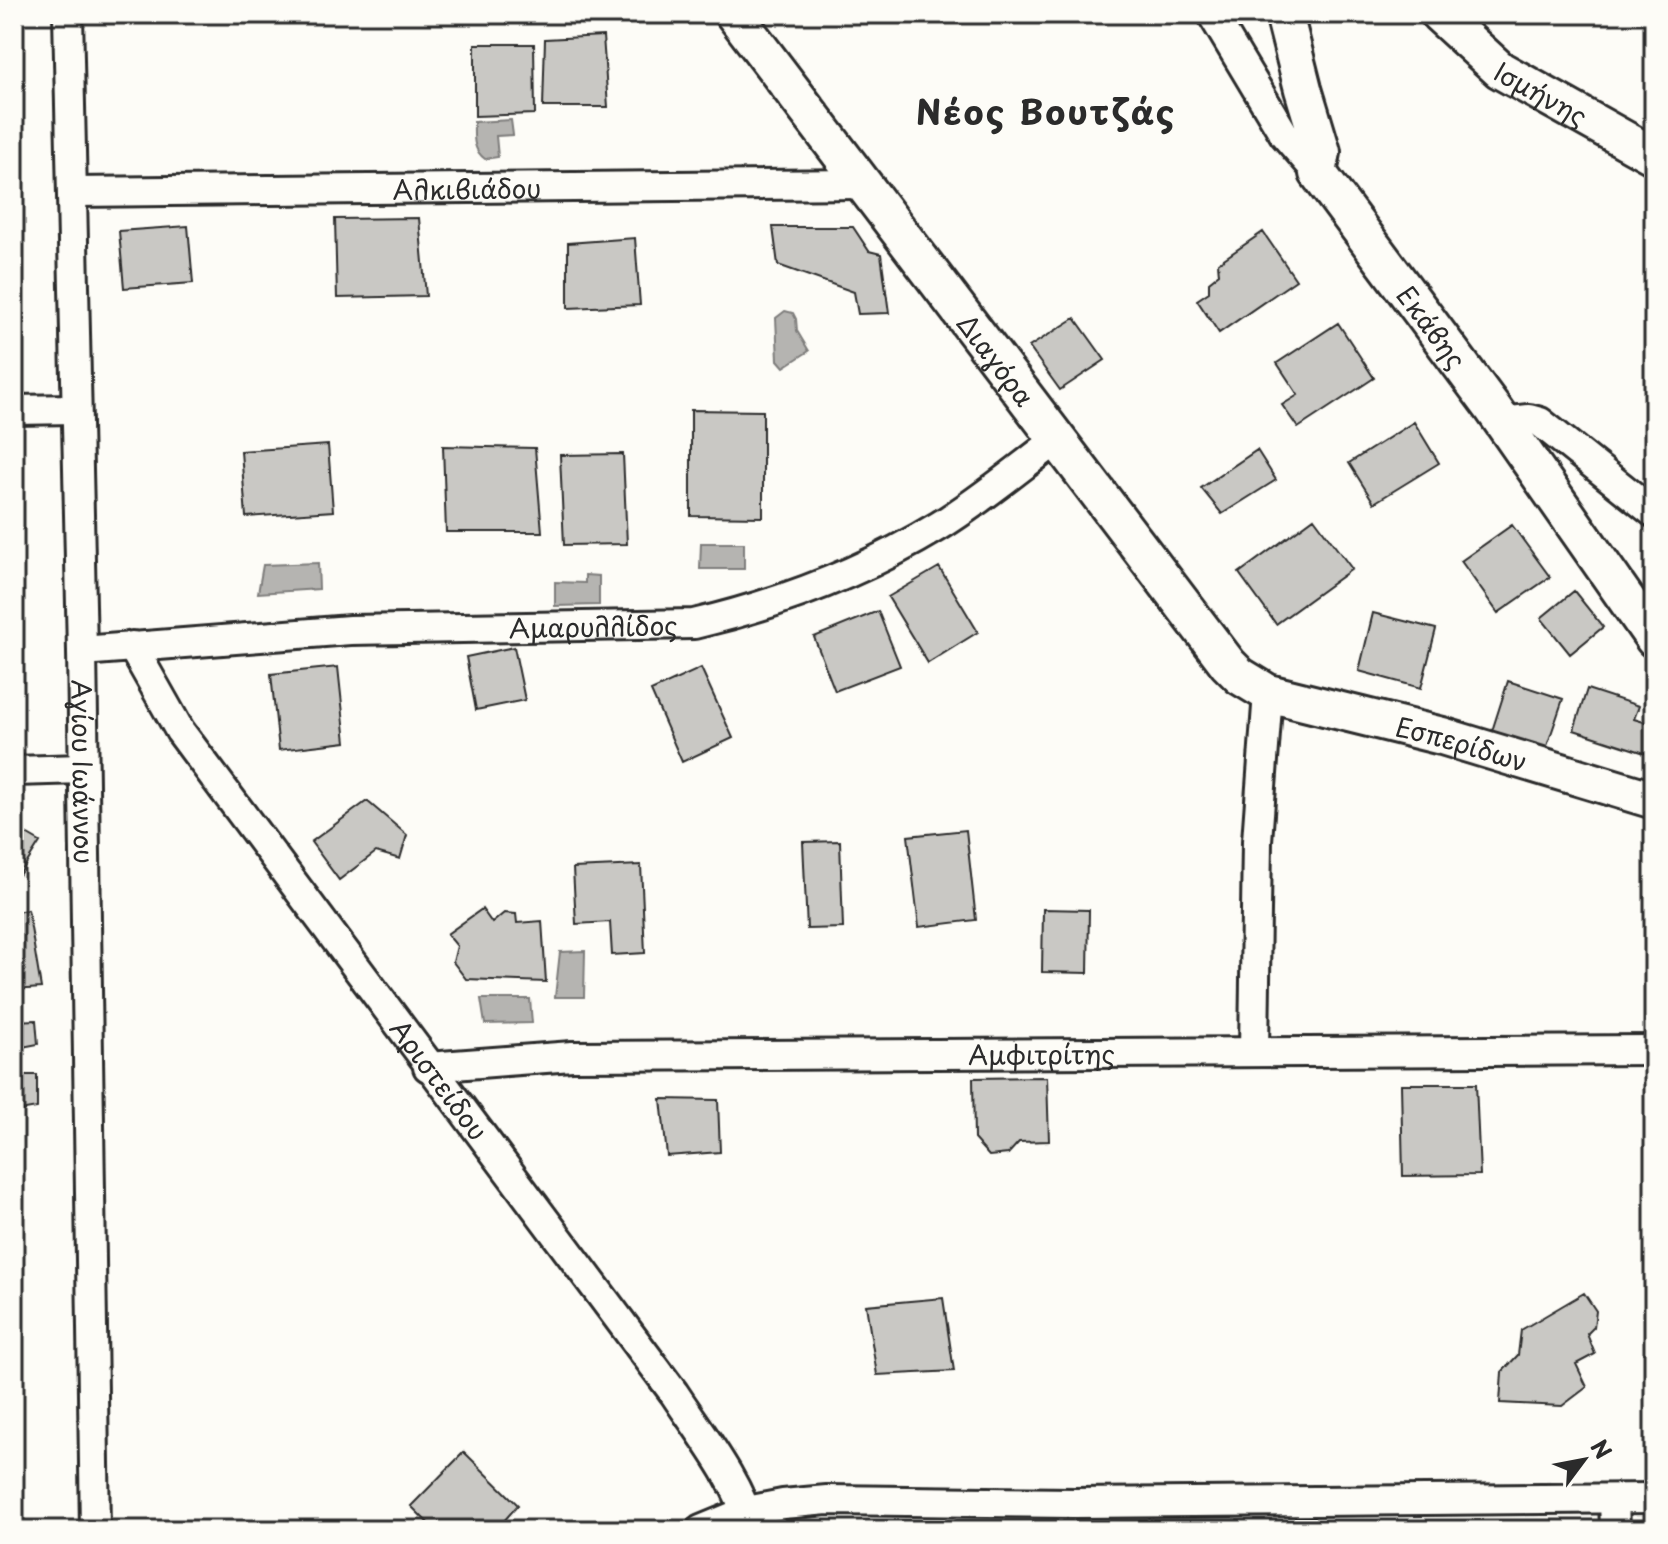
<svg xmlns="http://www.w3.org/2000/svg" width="1668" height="1544" font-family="'Playpen Sans',sans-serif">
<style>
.water{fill:#b5b4b1;stroke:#7e7d7b;stroke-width:2}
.building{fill:#c9c8c4;stroke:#2b2b2b;stroke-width:2}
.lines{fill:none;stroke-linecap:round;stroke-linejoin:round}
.minor-casing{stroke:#2b2b2b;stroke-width:34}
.tertiary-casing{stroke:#2b2b2b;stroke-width:42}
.minor{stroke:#fdfcf7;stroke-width:28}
.tertiary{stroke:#fdfcf7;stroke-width:36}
.labels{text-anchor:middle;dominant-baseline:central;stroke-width:6;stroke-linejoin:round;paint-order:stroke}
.street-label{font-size:26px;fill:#2b2b2b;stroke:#fdfcf7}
.district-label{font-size:34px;font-weight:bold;letter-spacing:2px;fill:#2b2b2b;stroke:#fdfcf7}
</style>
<rect width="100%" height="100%" fill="#fdfcf7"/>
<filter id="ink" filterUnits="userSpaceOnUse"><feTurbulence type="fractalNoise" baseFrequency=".0125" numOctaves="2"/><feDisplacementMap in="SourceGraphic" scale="16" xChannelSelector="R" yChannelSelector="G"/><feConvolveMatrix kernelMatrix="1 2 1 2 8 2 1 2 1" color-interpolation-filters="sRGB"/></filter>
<g filter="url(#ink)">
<path class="water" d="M511,120L513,135L496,136L498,157L485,159C472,150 474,136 474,122Z
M785,311L793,313L796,319L797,331L809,351L784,367L778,360L776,318Z
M701,543H744V569H700Z
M318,563L319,589L258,593L263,565Z
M585,575L599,576V605L555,606V582L585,583Z
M585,951L584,997H555L560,952Z
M481,999H530L532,1023L485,1024Z"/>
<path class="building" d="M603,36L608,107H543L545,39Z
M475,44H534L535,114L475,116Z
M14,90H16L21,148H14Z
M419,218L426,296L337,298L335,219Z
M188,226L193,283L124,288L119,231Z
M773,227H853L869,251L881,254L889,313L858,314L854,292L778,265Z
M1263,232L1296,280L1219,333L1197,300L1209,292V282L1219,274L1218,263Z
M635,238L640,305L568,308V243Z
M1075,318L1105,360L1060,390L1029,347Z
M1338,323L1374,378L1298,428L1282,405L1298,395L1277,363Z
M691,410L763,411V517L691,516Z
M1414,422L1439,463L1374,503L1349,463Z
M328,445L333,511L246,517L241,451Z
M443,446L535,448L542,532H446Z
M1257,450L1276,480L1222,514L1201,488Z
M623,454L627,544L564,545L560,455Z
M1314,518L1352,569L1276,624L1239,573Z
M1512,525L1550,577L1498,613L1461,561Z
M939,567L978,632L928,663L888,597Z
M1574,591L1603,627L1570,654L1541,618Z
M878,611L900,666L835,691L814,637Z
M1373,613L1436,629L1421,688L1359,671Z
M514,647L525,700L476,710L466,657Z
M338,667L346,742L279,750L271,674Z
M701,668L733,738L682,762L651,691Z
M1508,681L1563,699L1546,749L1492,731Z
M1587,689L1639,706L1634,719L1654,725V756L1574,730Z
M367,801L407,835L400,859L376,852L339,880L311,842Z
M14,827L40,842L14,883Z
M966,830L976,920L919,927L908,836Z
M840,841L843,928L807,929L803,842Z
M641,865L645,953L612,955L610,922L576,924L573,868Z
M482,909L492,923L504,913L516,914L517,923L542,921L546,982L466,979L453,962L457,946L447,934Z
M1043,909L1089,910L1088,973L1042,972Z
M28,910L41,988L14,990V912Z
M36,1020L38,1044L17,1048L22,1075H37V1108L14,1112V1021Z
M1047,1077L1049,1141L1019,1142L1008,1154L989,1156L974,1139L973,1078Z
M1401,1084H1476L1480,1175L1403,1176Z
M661,1099L718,1100L720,1152L667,1156Z
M1584,1293L1596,1311L1594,1327L1587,1334L1595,1354L1576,1364L1587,1387L1562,1406L1500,1403L1502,1372L1518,1355L1521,1330Z
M943,1298L954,1371L877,1375L866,1305Z
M464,1452L518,1505L496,1530H435L411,1506Z"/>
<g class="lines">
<g class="minor-casing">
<g id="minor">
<path id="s1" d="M68,14L82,651L95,1530"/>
<path d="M1212,14L1284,134L1318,173"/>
<path id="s2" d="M73,192L862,184"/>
<path d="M14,410L75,409"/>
<path d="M1502,422L1529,419L1540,422L1654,513"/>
<path id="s3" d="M132,646L180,731L674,1393C703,1437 738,1480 752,1530"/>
<path id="s4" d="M82,651L350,630L694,624C779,604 863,572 939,526C980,501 1019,468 1058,439"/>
<path d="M14,771L83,769"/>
<path d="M1254,1051L1257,841L1268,693"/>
<path id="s5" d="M428,1067L572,1056L1654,1050"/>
<path d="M1614,1499L1615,1530"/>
<path d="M701,1530L747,1511L783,1504L827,1500L1074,1503L1654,1498"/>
</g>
</g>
<g class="tertiary-casing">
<g id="tertiary">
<path id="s6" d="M734,14L1228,664L1240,676L1268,693L1442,736L1654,800"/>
<path id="s7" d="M1284,14L1303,89L1322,152L1318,173L1492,407L1654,639"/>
<path id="s8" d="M1439,14L1500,70L1654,156"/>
</g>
</g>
<use href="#minor" class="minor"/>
<use href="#tertiary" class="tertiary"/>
</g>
</g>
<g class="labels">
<g class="street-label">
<text stroke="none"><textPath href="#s8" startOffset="130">Ισμήνης</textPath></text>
<text stroke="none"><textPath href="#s2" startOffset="394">Αλκιβιάδου</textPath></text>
<text stroke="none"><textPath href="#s7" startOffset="356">Εκάβης</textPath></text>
<text stroke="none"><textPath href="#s6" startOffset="434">Διαγόρα</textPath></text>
<text stroke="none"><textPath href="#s4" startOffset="512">Αμαρυλλίδος</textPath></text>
<text stroke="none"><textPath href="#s6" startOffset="1066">Εσπερίδων</textPath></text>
<text stroke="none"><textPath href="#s1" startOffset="758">Αγίου Ιωάννου</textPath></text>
<text stroke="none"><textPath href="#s5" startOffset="614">Αμφιτρίτης</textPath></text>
<text stroke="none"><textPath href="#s3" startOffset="532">Αριστείδου</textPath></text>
</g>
<g class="district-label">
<text x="1046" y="111">Νέος Βουτζάς</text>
</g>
</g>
<rect width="1668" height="1544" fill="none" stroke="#fdfcf7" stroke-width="48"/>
<rect x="24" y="24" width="1620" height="1496" fill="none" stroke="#2b2b2b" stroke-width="3" filter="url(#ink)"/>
<g transform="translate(1584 1460) rotate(58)" stroke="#fdfcf7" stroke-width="6" paint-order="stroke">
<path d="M0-6L14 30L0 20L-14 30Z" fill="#2b2b2b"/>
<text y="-12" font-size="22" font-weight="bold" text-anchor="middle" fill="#2b2b2b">N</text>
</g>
</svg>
